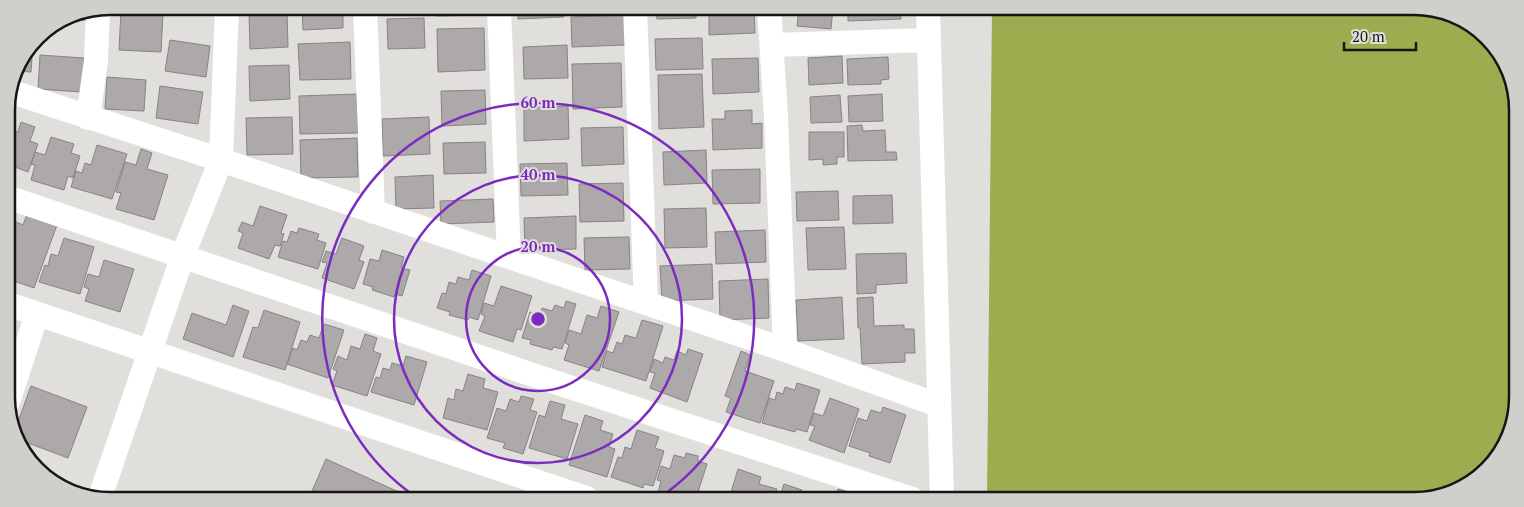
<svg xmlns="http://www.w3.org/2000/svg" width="1524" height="507" font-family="'PT Serif',serif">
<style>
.forest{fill:#9eab4e}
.building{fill:#ada8aa;stroke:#878385}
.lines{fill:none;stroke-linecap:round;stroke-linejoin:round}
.minor{stroke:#fff;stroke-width:24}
.ring{fill:none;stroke:#7b2cbf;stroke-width:2.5}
.rim{fill:none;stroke:#161614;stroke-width:2.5}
.centre{fill:#7b2cbf;stroke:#e0dfdb;stroke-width:2.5}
.ring-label{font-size:15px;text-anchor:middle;font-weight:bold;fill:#7b2cbf;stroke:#e0dfdb;stroke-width:4;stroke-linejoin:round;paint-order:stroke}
</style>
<rect width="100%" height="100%" fill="#e0dfdb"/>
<path class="forest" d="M992,9L1441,10L1492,42L1516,90L1514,424L1477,479L1420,501L1091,500L1089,496L1072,500L987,499Z"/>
<path class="building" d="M169,6L218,7L219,10L170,13Z
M302,7H343V28L303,30Z
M437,7H483V15L437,16Z
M518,7H563L564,17L518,19Z
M656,8H696V18L657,19Z
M709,8H754L755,33L709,35Z
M799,8H833L831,29L797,26Z
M848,8H900L901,19L848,21Z
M87,11L88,20L61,21L71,14Z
M121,11L163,13L161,52L119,50Z
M287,12L288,47L250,49L249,14Z
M624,15L625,45L572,47L571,17Z
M424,18L425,48L388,49L387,19Z
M484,28L485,70L438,72L437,29Z
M702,38L703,69L656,70L655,39Z
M170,40L210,46L206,77L165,71Z
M350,42L351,79L300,80L298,44Z
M33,43L31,72L14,71V70Z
M567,45L568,78L524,79L523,47Z
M40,55L84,58L81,92L38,89Z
M842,56L843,83L809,85L808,58Z
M888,57L889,79L881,80V84L848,85L847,59Z
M758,58L759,92L713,94L712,59Z
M621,63L622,107L573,109L572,64Z
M289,65L290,99L250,101L249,66Z
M702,74L704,127L659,129L658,75Z
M107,77L146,80L144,111L105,109Z
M160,86L203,92L198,124L156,118Z
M485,90L486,124L442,126L441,91Z
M357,94L358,133L300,134L299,96Z
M882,94L883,121L849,122L848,96Z
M840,95L842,122L811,123L810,97Z
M568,106L569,139L524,141V108Z
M752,110V124L762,123V148L713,150L712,119H725V111Z
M292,117L293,154L247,155L246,118Z
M429,117L430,154L383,156L382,119Z
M21,122L35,127L30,141L38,144L28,172L7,164V128L18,132Z
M862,125L863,131L885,130L886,152H896L897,160L848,161L847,126Z
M623,127L624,164L582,166L581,128Z
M809,132H844V157H837V164L823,165V159L809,160Z
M51,137L74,144L71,153L80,156L73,178L68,176L64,190L31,180L35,165L31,164L35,152L45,155Z
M357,138L358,177L301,178L300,140Z
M485,142L486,173L444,174L443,143Z
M97,145L127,154L112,199L71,187L76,171L82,173L85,163L91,165Z
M141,149L152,153L147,169L168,175L154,220L116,209L121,193L116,192L125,162L136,165Z
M706,150L707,183L664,185L663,152Z
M567,163L568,195L521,196L520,164Z
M760,169V203L713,204L712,170Z
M433,175L434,208L396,209L395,177Z
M623,183L624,221L580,222L579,184Z
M838,191L839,220L797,221L796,192Z
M892,195L893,223L853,224V196Z
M493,199L494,222L441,224L440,201Z
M260,206L287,215L281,233L284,234L280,246L275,245L269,259L238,248L243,233L238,231L242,222L253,226Z
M706,208L707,247L665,248L664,209Z
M27,214L57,225L34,288L14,281L15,277L7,274V242L14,221L23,225Z
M576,216V249L525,250L524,218Z
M844,227L846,269L808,270L806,228Z
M299,228L319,234L317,240L326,243L318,269L278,257L283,241L287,242L291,231L297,233Z
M765,230L766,262L716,264L715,232Z
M629,237L630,269L585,270L584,238Z
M64,238L94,247L80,294L39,282L45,265L48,266L51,254L58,256Z
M342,238L364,246L359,260L364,262L354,289L322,278L327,263L322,262L326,251L336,254Z
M382,250L404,257L401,268L410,270L402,296L395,294L394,297L372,290L373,287L363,284L370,259L379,261Z
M906,253L907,283L876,285V293L857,294L856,254Z
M104,260L134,269L120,312L85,301L89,289L84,287L88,274L99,277Z
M712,264L713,299L662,301L660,266Z
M472,270L491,276L478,320L469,317L468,320L449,315L450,312L437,308L442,293L446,294L449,282L456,284L458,277L469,280Z
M768,279L769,318L720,320L719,281Z
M501,286L532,296L521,330L517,329L513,342L479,331L485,316L481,314L484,303L494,306Z
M842,297L844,339L798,341L796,300Z
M873,297L874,326L904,325V329H914L915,353H905V362L862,364L860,328H858L857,298Z
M566,301L576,304L562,349L553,347L552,350L530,344L531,340L522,338L530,312L540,315L542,308L552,311L555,305L564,308Z
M233,305L249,311L233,357L183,339L192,313L226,325Z
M601,306L619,312L599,371L564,360L569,345L565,343L569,330L581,334L587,315L597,318Z
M264,310L300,322L285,370L243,357L253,327L258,328Z
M642,320L663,326L646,381L602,367L607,351L613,353L617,342L622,344L625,335L636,338Z
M324,324L344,330L328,378L287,364L293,348L297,350L301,340L307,342L310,335L319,338Z
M365,334L377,338L373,351L381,354L367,396L332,385L337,371L333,369L338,356L347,360L351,346L360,349Z
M688,349L703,354L687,402L650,388L655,373L650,372L654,359L663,363L665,357L674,360L677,351L686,355Z
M741,351L750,355L745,371L774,381L760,423L726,412L731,398L725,396Z
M406,356L427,362L414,405L371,392L376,377L380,378L383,368L390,370L392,363L403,366Z
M468,374L485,379L483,388L498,392L487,430L443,418L448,398L454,400L456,389L463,391Z
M797,383L820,390L807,432L796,429L795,432L762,423L769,398L775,400L777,392L783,394L785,387L795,390Z
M31,386L87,407L68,458L20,440L15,430Z
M521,396L534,399L530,410L537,412L523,454L503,448L505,443L487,438L497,408L506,411L510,399L519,402Z
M830,398L859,409L844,453L809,440L815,426L810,425L814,413L823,416Z
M550,401L565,405L561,419L578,424L567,459L529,448L539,415L545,417Z
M883,407L906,415L890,463L869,456L870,453L849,446L858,418L867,421L871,410L881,413Z
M585,415L603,421L600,430L613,434L609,447L615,449L607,477L569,465Z
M637,430L659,437L655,448L664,451L653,486L644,484L643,488L611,477L618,457L622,458L625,447L631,449Z
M686,453L698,456V461L707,464L697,495L692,493L691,499H677L658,493L661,481L657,480L661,466L670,469L674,455L685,458Z
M326,459L412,498H309Z
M738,469L761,477L759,484L777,489L773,499H729Z
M784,484L802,490L799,499H779Z
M838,489L851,493L849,499H835Z"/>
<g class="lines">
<path class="minor" d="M365,7L373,212
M499,7L509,257
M635,8L646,303
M769,8L776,116L785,350
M928,8L942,499
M772,45L928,40
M9,91L221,160L785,350L938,405
M88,118L96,60L98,9
M7,197L539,377L912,499
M8,304L586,498
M8,402L37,314
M100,497L183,255L221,160L227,7"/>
</g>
<g class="ring">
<circle cx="538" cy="319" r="72"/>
<circle cx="538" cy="319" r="144"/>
<path d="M416 497A216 216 0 1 1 659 498"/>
</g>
<path d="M0 0H1524V507H0ZM110 15H1414A95 95 0 0 1 1509 110V397A95 95 0 0 1 1414 492H110A95 95 0 0 1 15 397V110A95 95 0 0 1 110 15Z" fill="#d0cfcb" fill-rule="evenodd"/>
<path class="rim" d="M110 15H1414A95 95 0 0 1 1509 110V397A95 95 0 0 1 1414 492H110A95 95 0 0 1 15 397V110A95 95 0 0 1 110 15Z"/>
<circle cx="538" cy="319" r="8" class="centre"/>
<g class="ring-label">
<text x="538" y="108">60 m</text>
<text x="538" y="180">40 m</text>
<text x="538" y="252">20 m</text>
</g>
<path d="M1344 42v8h72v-8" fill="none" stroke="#161614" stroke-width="2.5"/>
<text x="1352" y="42" font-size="15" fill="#161614" stroke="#e0dfdb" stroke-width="4" paint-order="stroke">20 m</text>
</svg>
